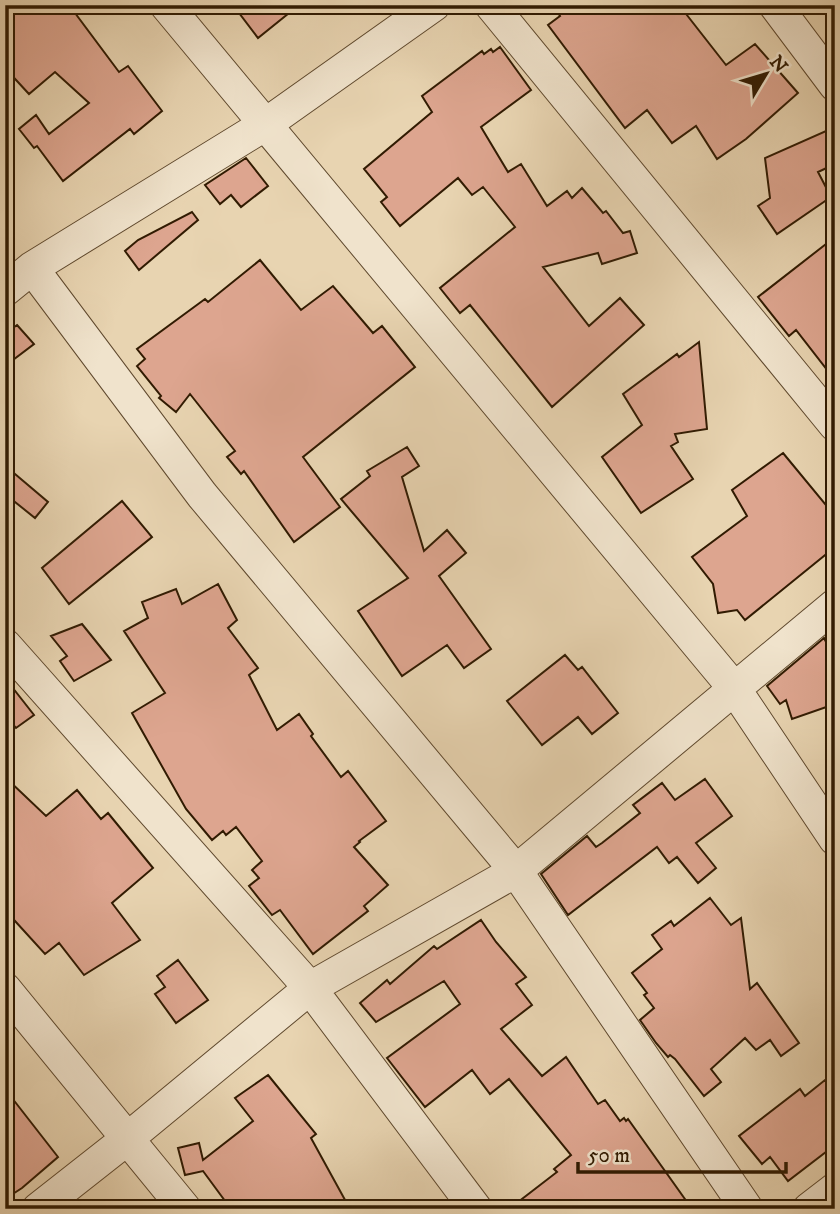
<svg xmlns="http://www.w3.org/2000/svg" width="840" height="1214" font-family="'IM FELL DW Pica',serif">
<style>
.building{fill:#dda58f;stroke:#311b02;stroke-width:2}
.lines{fill:none;stroke-linecap:round;stroke-linejoin:round}
.minor-casing{stroke:#5f492e;stroke-width:34}
.minor{stroke:#f0e3cc;stroke-width:32}
</style>
<rect width="100%" height="100%" fill="#e8d4b1"/>
<filter id="stains"><feTurbulence type="fractalNoise" baseFrequency=".00286" numOctaves="4"/><feColorMatrix values="0 0 0 0 .2 0 0 0 0 .09 0 0 0 0 .02 0 0 0 .5 -.17"/></filter>
<radialGradient id="worn" r=".72"><stop offset=".6" stop-color="#630" stop-opacity="0"/><stop offset="1" stop-color="#630" stop-opacity=".3"/></radialGradient>
<path class="building" d="M5,5H69L119,72L128,66L162,111L134,134L130,129L63,181L37,146L34,148L19,129L36,115L49,134L89,103L55,72L29,94L5,68Z
M233,5H299L258,38Z
M553,5H679L726,65L755,44L798,93L746,139L717,159L696,126L672,143L647,110L625,128L548,25L560,16Z
M500,47L531,90L481,127L508,172L521,164L547,206L567,191L572,198L582,188L603,213L606,211L623,233L630,231L637,253L602,264L598,253L543,267L589,326L620,298L644,325L552,407L470,305L460,313L440,288L515,227L483,187L472,195L458,178L400,226L381,202L387,197L364,169L432,112L422,96L482,51L484,54L491,49L493,52Z
M835,127V164L818,172L831,197L777,234L758,206L770,198L765,158Z
M246,158L268,186L241,207L231,195L220,204L205,185Z
M192,212L198,220L139,270L125,251L138,240Z
M835,237V380L796,330L789,336L758,297Z
M260,260L301,310L333,286L373,333L382,326L415,367L303,457L340,507L294,542L244,471L241,474L227,457L235,451L190,394L176,412L159,398L161,396L137,366L145,359L137,349L205,299L208,302Z
M17,325L34,344L5,366V334Z
M699,342L707,429L675,434L678,442L671,446L693,479L641,513L602,457L642,425L623,394L677,354L679,357Z
M407,447L419,466L402,477L424,551L447,530L466,553L439,576L491,649L464,668L447,645L402,676L358,611L408,578L341,499L370,476L367,471Z
M783,453L835,516V547L745,620L737,610L718,613L713,584L692,557L747,516L732,490Z
M15,474L48,502L35,518L5,494V486Z
M122,501L152,537L69,604L42,568Z
M218,584L237,620L228,628L258,668L249,675L277,730L299,714L313,734L311,736L341,777L348,771L386,821L359,841L360,842L354,847L388,885L364,906L368,911L313,954L280,910L272,915L249,886L259,878L252,870L262,861L236,827L226,835L223,831L212,840L186,809L132,713L165,693L124,631L148,618L142,602L176,589L182,604Z
M82,624L111,660L74,681L60,661L67,656L51,636Z
M824,638L835,659V704L792,719L786,700L780,704L767,686Z
M565,655L578,670L582,667L618,713L592,734L578,717L542,745L507,701Z
M5,678L34,715L16,728L5,714Z
M5,777L46,816L77,790L101,819L108,813L153,868L112,903L140,940L84,975L59,943L45,954L5,910Z
M705,779L732,816L696,843L716,868L698,883L677,857L669,863L657,847L568,915L541,874L587,836L596,847L602,843L640,813L633,805L662,783L675,800Z
M710,898L731,925L741,918L750,989L757,983L799,1043L781,1056L770,1040L756,1050L745,1038L711,1069L721,1082L704,1096L675,1059L670,1055L668,1057L656,1043L640,1020L654,1008L644,995L647,993L632,973L662,949L652,935L671,921L674,926Z
M481,920L496,942L526,977L516,984L532,1005L501,1029L542,1076L566,1057L598,1104L605,1100L620,1121L624,1118L626,1121L628,1119L692,1209H509L557,1172L554,1169L571,1155L509,1079L490,1094L472,1070L425,1107L387,1058L460,1004L444,981L376,1022L360,1003L387,980L390,984L434,946L437,949Z
M178,960L208,1000L176,1023L155,994L165,987L157,976Z
M268,1075L316,1134L311,1138L350,1209H231L203,1171L185,1175L178,1148L199,1143L203,1160L253,1121L235,1098Z
M825,1080L835,1091V1145L788,1181L770,1157L762,1164L739,1136L800,1089L805,1096Z
M5,1089L58,1157L22,1188L5,1199Z"/>
<g class="lines">
<g class="minor-casing">
<path id="minor" d="M166,5L734,688L835,839
M491,5L835,425
M775,5L835,85
M32,268L202,495L516,871L747,1209
M5,290L32,268L266,124L434,5
M5,645L310,988L476,1209
M5,989L185,1209
M38,1209L127,1139L310,988L516,871L835,605
M809,1209L835,1189"/>
</g>
<use href="#minor" class="minor"/>
</g>
<rect width="840" height="1214" fill="none" stroke="#e8d4b1" stroke-width="28"/>
<rect x="7" y="7" width="826" height="1200" fill="none" stroke="#311b02" stroke-width="3.5"/>
<rect x="14" y="14" width="812" height="1186" fill="none" stroke="#311b02" stroke-width="2"/>
<g transform="translate(766 74) rotate(52)" stroke="#f0e3cc" stroke-width="5" paint-order="stroke">
<path d="M0-5L12 26L0 18L-12 26Z" fill="#311b02"/>
<text y="-10" font-size="19" font-weight="bold" text-anchor="middle" fill="#311b02">N</text>
</g>
<path d="M578 1162v10h208v-10" fill="none" stroke="#311b02" stroke-width="3.5"/>
<text x="588" y="1162" font-size="21" fill="#311b02" stroke="#f0e3cc" stroke-width="5" paint-order="stroke">50 m</text>
<rect width="100%" height="100%" filter="url(#stains)"/>
<rect width="100%" height="100%" fill="url(#worn)"/>
</svg>
